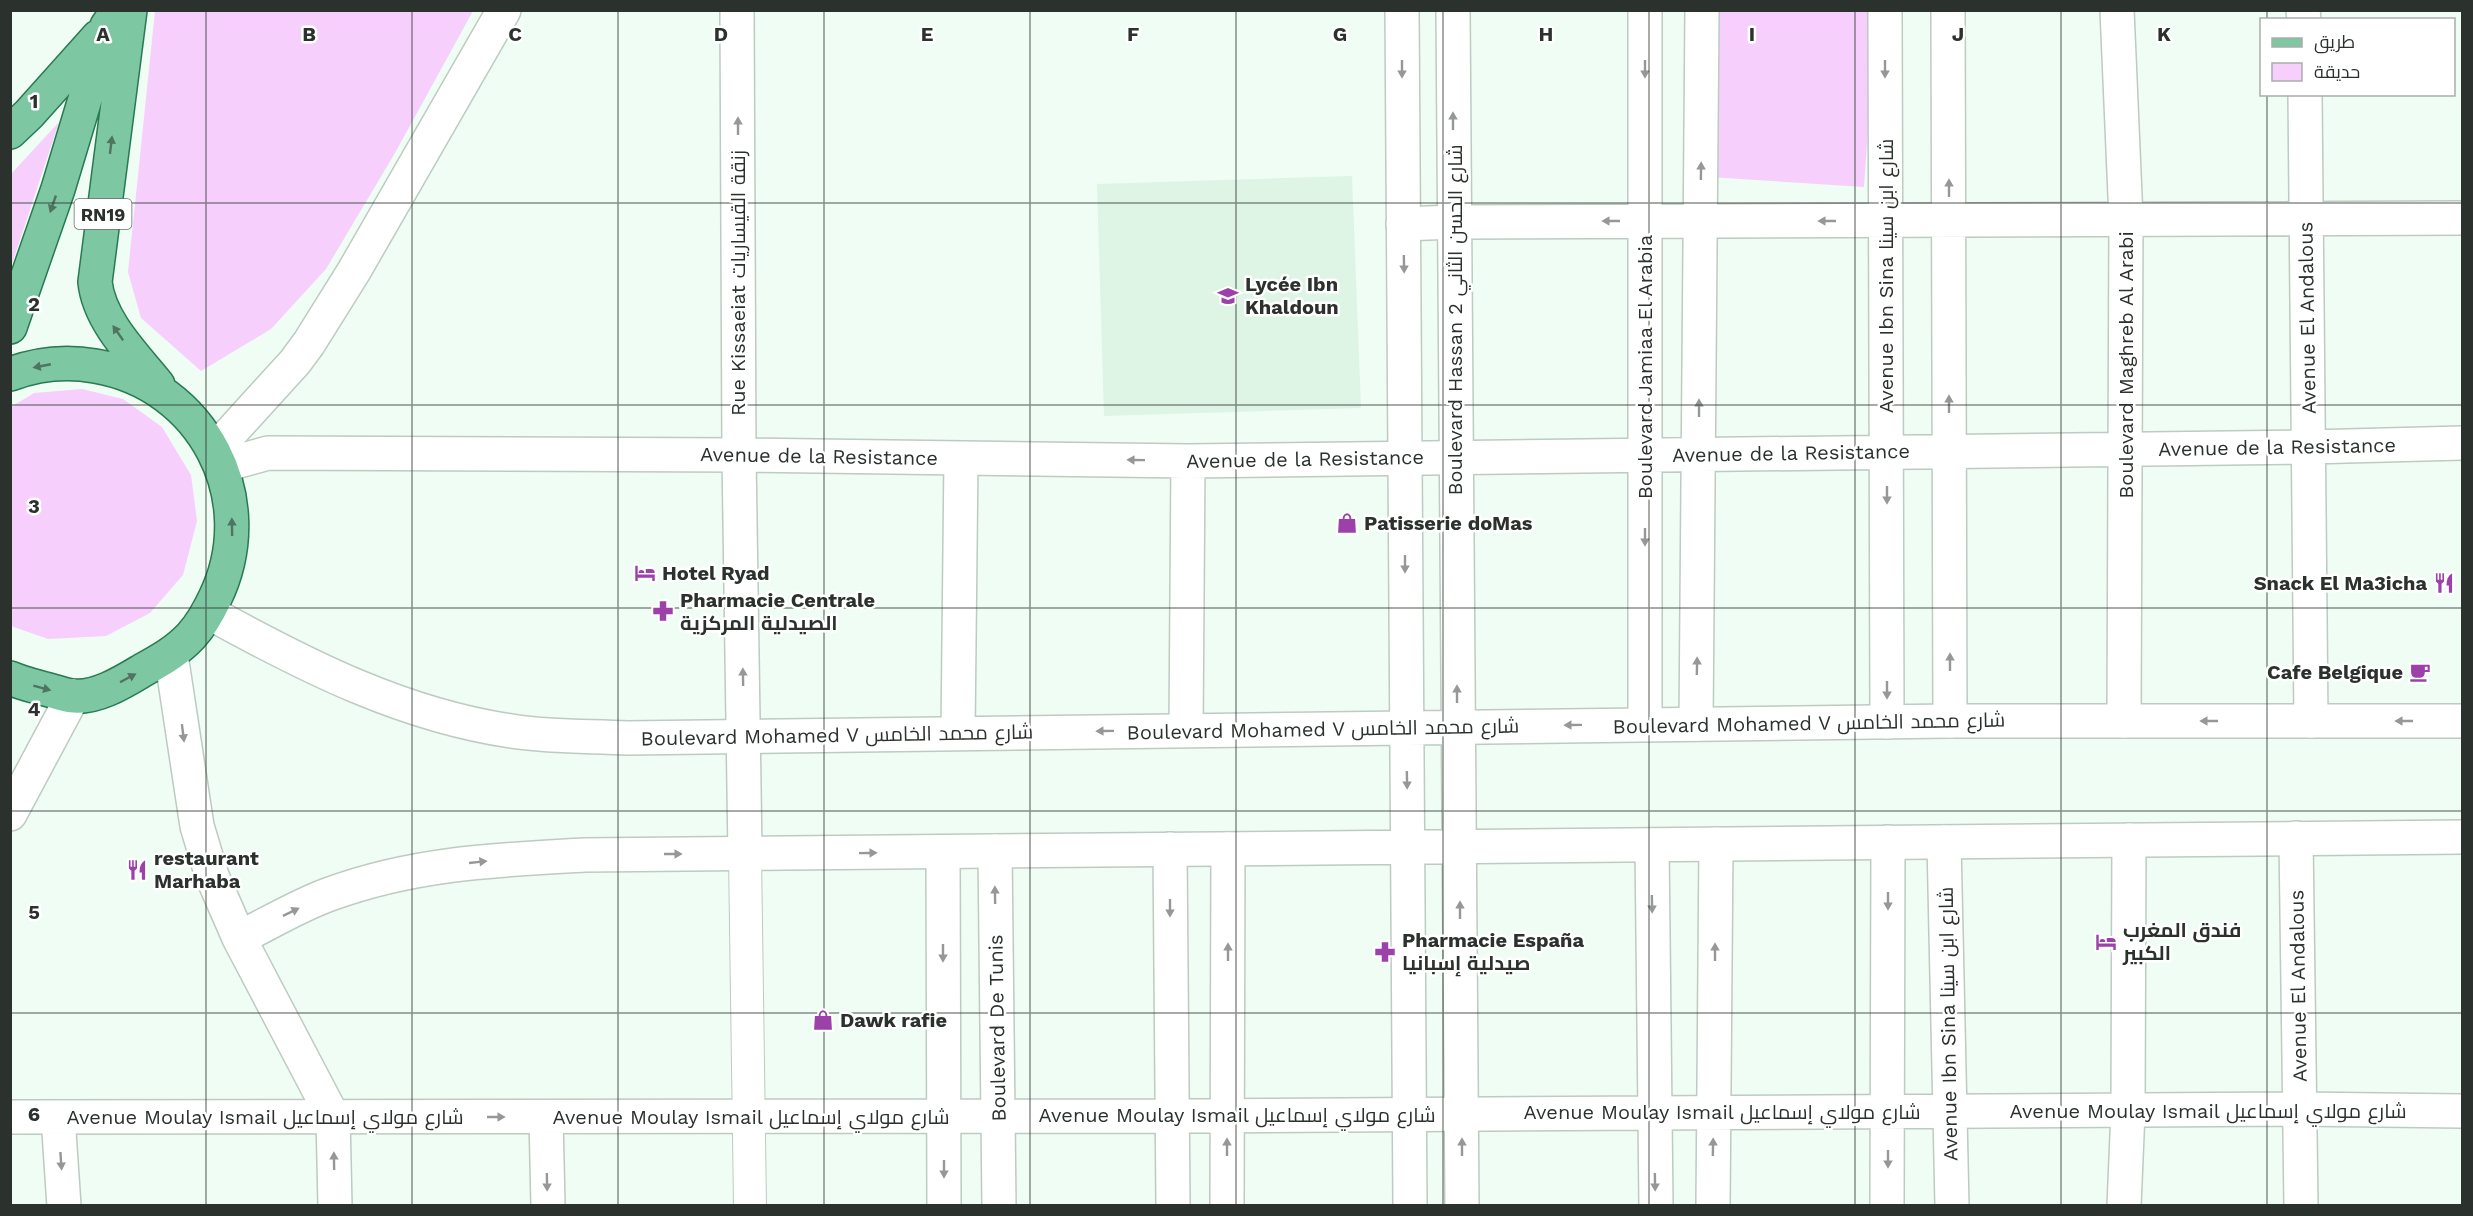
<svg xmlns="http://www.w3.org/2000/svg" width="2473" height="1216" font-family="'Work Sans',Cairo,sans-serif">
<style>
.built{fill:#def4e5}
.green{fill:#f7cffd}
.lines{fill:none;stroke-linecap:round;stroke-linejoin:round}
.pedestrian-casing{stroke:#bdcbc1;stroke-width:34}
.minor-casing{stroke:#bdcbc1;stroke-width:36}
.tertiary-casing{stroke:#bdcbc1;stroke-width:36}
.secondary-casing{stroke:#bdcbc1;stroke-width:36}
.primary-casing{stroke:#287a52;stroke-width:36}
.pedestrian{stroke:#fff;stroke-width:32}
.minor{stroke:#fff;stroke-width:33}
.tertiary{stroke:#fff;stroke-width:33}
.secondary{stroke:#fff;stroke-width:33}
.primary{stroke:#7dc7a3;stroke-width:33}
.oneway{fill:#959896}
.oneway2{fill:#507462}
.grid{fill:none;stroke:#2b312d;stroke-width:1.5;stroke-opacity:0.55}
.labels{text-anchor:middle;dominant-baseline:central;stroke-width:5;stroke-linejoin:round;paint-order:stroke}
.shield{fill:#fff;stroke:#6b6f6c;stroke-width:1.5}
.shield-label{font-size:18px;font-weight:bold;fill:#2b312d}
.street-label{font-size:20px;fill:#2b312d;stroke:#fff}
.poi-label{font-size:20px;font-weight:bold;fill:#2b312d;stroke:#fff;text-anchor:start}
.grid-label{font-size:20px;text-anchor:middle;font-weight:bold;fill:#2b312d;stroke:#fff;stroke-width:5;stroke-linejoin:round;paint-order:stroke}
</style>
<rect width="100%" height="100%" fill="#effdf4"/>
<path class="built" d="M1352,176L1361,408L1104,416L1097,184Z"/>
<path class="green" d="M155,11H473L395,153L326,269L271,329L201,371L141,318L128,272Z
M1708,11H1876L1864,187L1710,177Z
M59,122L11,267V174Z
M82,389L123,399L162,427L191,475L197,521L183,575L150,613L106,636L48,639L11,626V407L34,393Z"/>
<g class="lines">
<g class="pedestrian-casing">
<path id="pedestrian" d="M745,854L750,1206"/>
</g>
<g class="minor-casing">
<path id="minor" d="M737,10L739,455L745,854
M1645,10V724
M1885,10L1887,722
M1948,10L1950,721
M2117,10L2126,219L2124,721
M2303,10L2304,20
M2305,94L2311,721
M1403,224L1454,222L2462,218
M221,466L268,453L739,455L1188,461L2309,447L2462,443
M1696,724L1702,10
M1186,730L1188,461
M958,733L961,458
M2296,838L2301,1206
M1944,842L1952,1206
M1652,845L1656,1206
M1170,849L1173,1206
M995,851L999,1206
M943,852L944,1206
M10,1117L1172,1116L2299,1109L2462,1111
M58,1117L64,1206
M546,1117L548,1206
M1227,1206L1228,849
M1713,1206L1716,844
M1887,1206L1888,842
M2124,1206L2128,1111L2129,840"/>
</g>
<g class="tertiary-casing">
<path id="tertiary" d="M1402,10L1410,1206
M1453,10L1462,1206
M208,612C306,666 406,717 518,732C554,737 592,736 628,738L1950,721H2462
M171,655L197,826L212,876L239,938L333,1117L335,1206
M239,938C268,924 299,905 330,894C415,863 495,860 584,855L2462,837"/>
</g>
<g class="secondary-casing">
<path id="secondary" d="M214,451L295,362L309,343L354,271L504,10
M10,814L73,696"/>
</g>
<g class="primary-casing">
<path id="primary" d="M130,10L95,282C99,321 134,355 158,385
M10,132L29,114L98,37
M10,327L58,189L107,26L118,10
M10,374C37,364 67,361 95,366C203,384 263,499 215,598C209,611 201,625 191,636C177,651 161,660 143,670C123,682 96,699 72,696C63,695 54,691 45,689C34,686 21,683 10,678"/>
</g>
<use href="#pedestrian" class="pedestrian"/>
<use href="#minor" class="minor"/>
<use href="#tertiary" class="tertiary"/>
<use href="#secondary" class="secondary"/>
<use href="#primary" class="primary"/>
</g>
<defs><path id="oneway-solid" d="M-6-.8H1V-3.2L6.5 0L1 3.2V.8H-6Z" transform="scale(1.5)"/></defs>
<g class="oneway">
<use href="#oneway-solid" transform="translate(1402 69) rotate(90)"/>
<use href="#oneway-solid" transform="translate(1645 69) rotate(90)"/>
<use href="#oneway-solid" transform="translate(1885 69) rotate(90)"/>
<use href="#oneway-solid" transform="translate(1453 121) rotate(-90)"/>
<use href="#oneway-solid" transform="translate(738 126) rotate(-90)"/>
<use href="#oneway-solid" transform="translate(1701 171) rotate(-89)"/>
<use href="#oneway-solid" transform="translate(1949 188) rotate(-90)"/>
<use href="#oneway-solid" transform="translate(1611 221) rotate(180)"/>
<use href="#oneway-solid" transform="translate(1827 221) rotate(180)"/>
<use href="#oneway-solid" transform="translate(1404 264) rotate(89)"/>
<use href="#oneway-solid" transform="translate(1949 404) rotate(-90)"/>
<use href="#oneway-solid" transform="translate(1699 408) rotate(-90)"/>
<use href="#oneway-solid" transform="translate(1136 460) rotate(-179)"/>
<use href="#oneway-solid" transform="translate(1887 495) rotate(90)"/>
<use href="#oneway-solid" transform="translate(1645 537) rotate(90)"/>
<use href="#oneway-solid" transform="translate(1405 564) rotate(90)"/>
<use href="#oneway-solid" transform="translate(1950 662) rotate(-90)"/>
<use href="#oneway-solid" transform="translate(1697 666) rotate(-89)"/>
<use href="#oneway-solid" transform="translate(743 677) rotate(-91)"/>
<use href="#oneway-solid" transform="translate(1887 690) rotate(90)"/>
<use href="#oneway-solid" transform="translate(1457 694) rotate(-90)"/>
<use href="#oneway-solid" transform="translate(2209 721) rotate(-180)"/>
<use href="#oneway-solid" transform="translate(2404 721) rotate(180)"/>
<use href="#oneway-solid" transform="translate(1573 725) rotate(179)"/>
<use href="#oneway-solid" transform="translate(1105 731) rotate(179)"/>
<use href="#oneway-solid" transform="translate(183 733) rotate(83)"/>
<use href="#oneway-solid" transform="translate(1407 780) rotate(89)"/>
<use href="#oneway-solid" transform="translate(868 853) rotate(-1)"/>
<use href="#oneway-solid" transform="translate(673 854)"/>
<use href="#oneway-solid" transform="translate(478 862) rotate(-6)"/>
<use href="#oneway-solid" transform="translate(995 895) rotate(-91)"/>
<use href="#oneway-solid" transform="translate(1888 901) rotate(90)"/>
<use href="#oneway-solid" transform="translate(1652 904) rotate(89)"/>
<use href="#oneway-solid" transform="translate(1170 908) rotate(90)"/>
<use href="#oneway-solid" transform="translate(1460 910) rotate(-90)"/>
<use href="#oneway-solid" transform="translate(291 912) rotate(-26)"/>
<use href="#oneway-solid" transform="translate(1228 952) rotate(-90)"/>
<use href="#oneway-solid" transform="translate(1715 952) rotate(-90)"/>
<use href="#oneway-solid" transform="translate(943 953) rotate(90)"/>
<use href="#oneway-solid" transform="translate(496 1117)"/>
<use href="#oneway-solid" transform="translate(1227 1147) rotate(-90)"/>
<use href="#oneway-solid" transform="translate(1462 1147) rotate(-90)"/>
<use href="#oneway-solid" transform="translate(1713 1147) rotate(-89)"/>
<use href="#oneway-solid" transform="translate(1888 1159) rotate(90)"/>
<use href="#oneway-solid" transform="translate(61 1161) rotate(86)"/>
<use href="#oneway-solid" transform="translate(334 1161) rotate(-91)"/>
<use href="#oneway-solid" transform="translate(944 1169) rotate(90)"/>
<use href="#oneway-solid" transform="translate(547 1182) rotate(89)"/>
<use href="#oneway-solid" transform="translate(1655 1182) rotate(89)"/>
</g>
<g class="oneway2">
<use href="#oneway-solid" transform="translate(111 145) rotate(-83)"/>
<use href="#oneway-solid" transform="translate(53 204) rotate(109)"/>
<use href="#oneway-solid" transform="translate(118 333) rotate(-125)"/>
<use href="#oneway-solid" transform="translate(42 366) rotate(169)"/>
<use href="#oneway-solid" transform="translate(232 527) rotate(-91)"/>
<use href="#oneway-solid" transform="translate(128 678) rotate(-28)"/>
<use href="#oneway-solid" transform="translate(42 688) rotate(15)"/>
</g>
<path class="grid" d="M206,10V1206M412,10V1206M618,10V1206M824,10V1206M1030,10V1206M1236,10V1206M1443,10V1206M1649,10V1206M1855,10V1206M2061,10V1206M2267,10V20M2267,94V1206M10,203H2462M10,405H2462M10,608H2462M10,811H2462M10,1013H2462"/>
<defs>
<g id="school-bare" transform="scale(1.62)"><path d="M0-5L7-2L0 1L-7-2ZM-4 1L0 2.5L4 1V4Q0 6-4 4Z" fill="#9c40aa" stroke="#fff" stroke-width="2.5" paint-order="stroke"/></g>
<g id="shop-bare" transform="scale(1.62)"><path d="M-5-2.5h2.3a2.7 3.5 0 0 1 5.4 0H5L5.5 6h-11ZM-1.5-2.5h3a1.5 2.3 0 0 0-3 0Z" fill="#9c40aa" stroke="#fff" stroke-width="2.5" paint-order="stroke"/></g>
<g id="hotel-bare" transform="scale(1.62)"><path d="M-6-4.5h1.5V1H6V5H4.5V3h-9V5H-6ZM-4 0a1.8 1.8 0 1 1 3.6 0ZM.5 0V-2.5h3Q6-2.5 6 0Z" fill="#9c40aa" stroke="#fff" stroke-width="2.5" paint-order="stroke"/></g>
<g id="restaurant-bare" transform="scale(1.62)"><path d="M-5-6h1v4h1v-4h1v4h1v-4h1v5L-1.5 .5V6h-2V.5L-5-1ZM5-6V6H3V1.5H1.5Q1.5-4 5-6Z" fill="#9c40aa" stroke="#fff" stroke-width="2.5" paint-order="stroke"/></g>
<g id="pharmacy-bare" transform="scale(1.62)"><path d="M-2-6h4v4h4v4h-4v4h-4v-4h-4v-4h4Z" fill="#9c40aa" stroke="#fff" stroke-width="2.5" paint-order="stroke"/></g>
<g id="cafe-bare" transform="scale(1.62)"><path d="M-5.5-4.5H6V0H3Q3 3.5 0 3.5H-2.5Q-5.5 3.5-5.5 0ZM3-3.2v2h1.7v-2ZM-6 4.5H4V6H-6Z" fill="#9c40aa" stroke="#fff" stroke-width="2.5" paint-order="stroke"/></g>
</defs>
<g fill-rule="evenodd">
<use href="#school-bare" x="1228" y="296"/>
<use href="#shop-bare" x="1347" y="523"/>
<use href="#hotel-bare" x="645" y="573"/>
<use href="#restaurant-bare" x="2444" y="583"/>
<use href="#pharmacy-bare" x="663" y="611"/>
<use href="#cafe-bare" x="2420" y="672"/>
<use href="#restaurant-bare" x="137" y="870"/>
<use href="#hotel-bare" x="2106" y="942"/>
<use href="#pharmacy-bare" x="1385" y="952"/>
<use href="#shop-bare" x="823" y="1020"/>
</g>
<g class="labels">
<rect class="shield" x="74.5" y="199" width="57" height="30" rx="4.5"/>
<g class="shield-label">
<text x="103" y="214">RN19</text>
</g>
<g class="street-label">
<text transform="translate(1886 276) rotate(-90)">Avenue Ibn Sina شارع ابن سينا</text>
<text transform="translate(738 283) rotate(-90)">Rue Kissaeiat زنقة القيساريات</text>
<text transform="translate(2307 318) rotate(-91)">Avenue El Andalous</text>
<text transform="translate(1455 320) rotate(-90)">Boulevard Hassan 2 شارع الحسن الثاني</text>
<text transform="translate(2126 365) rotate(-90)">Boulevard Maghreb Al Arabi</text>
<text transform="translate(1645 367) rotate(-90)">Boulevard Jamiaa El Arabia</text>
<text transform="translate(2277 447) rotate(-1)">Avenue de la Resistance</text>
<text transform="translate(1791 453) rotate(-1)">Avenue de la Resistance</text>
<text transform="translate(819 456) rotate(1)">Avenue de la Resistance</text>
<text transform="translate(1305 459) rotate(-1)">Avenue de la Resistance</text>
<text transform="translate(1809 723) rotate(-1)">Boulevard Mohamed V شارع محمد الخامس</text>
<text transform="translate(1323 729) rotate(-1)">Boulevard Mohamed V شارع محمد الخامس</text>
<text transform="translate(837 735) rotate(-1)">Boulevard Mohamed V شارع محمد الخامس</text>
<text transform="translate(2298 986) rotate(-91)">Avenue El Andalous</text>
<text transform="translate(1948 1024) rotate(-91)">Avenue Ibn Sina شارع ابن سينا</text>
<text transform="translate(997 1028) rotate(-91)">Boulevard De Tunis</text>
<text x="2208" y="1111">Avenue Moulay Ismail شارع مولاي إسماعيل</text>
<text x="1722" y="1112">Avenue Moulay Ismail شارع مولاي إسماعيل</text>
<text x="1237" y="1115">Avenue Moulay Ismail شارع مولاي إسماعيل</text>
<text x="265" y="1117">Avenue Moulay Ismail شارع مولاي إسماعيل</text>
<text x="751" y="1117">Avenue Moulay Ismail شارع مولاي إسماعيل</text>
</g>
<g class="poi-label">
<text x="1245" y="284">Lycée Ibn<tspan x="1245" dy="23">Khaldoun</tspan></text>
<text x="1364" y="523">Patisserie doMas</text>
<text x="662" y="573">Hotel Ryad</text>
<text x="2427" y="583" text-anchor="end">Snack El Ma3icha</text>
<text x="680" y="600">Pharmacie Centrale<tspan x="680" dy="23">الصيدلية المركزية</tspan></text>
<text x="2403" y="672" text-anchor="end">Cafe Belgique</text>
<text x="154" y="858">restaurant<tspan x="154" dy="23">Marhaba</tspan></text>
<text x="2123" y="930">فندق المغرب<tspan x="2123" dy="23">الكبير</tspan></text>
<text x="1402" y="940">Pharmacie España<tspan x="1402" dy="23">صيدلية إسبانيا</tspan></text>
<text x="840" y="1020">Dawk rafie</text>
</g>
</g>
<g class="grid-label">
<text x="103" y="41">A</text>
<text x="309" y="41">B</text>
<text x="515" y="41">C</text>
<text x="721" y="41">D</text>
<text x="927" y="41">E</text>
<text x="1133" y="41">F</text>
<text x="1340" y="41">G</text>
<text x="1546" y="41">H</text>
<text x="1752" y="41">I</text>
<text x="1958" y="41">J</text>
<text x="2164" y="41">K</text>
<text x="34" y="108">1</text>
<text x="34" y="311">2</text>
<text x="34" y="513">3</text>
<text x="34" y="716">4</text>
<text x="34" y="919">5</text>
<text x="34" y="1121">6</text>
</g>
<rect width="2473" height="1216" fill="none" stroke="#2b312d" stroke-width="24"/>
<rect x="2260" y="18" width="195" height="78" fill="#ffffff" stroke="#aaadab" stroke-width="1.5"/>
<rect x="2272" y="38" width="30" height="9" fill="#7dc7a3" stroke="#aaadab" stroke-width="1.5"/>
<text x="2314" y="48" font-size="18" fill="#2b312d">طريق</text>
<rect x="2272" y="63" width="30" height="18" fill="#f7cffd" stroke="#aaadab" stroke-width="1.5"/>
<text x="2314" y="78" font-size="18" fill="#2b312d">حديقة</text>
</svg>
